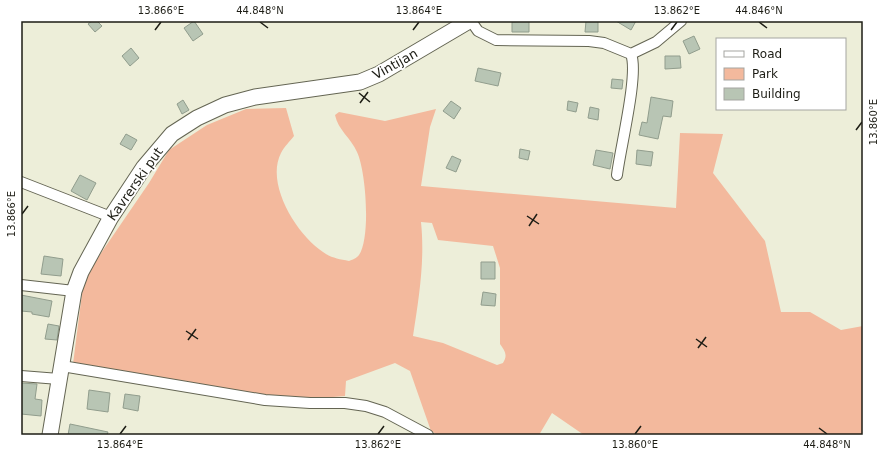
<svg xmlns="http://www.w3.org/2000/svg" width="884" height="456" font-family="'DejaVu Sans',sans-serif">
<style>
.green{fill:#f3b99d;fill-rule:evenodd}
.building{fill:#b8c5b4;stroke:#919d8d}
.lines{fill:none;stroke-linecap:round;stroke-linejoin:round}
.minor-casing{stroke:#646553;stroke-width:12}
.secondary-casing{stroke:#646553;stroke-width:17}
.minor{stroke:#fff;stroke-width:10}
.secondary{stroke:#fff;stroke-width:15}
.ticks{fill:none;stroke:#1d1d15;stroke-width:1.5}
.labels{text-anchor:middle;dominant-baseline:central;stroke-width:3.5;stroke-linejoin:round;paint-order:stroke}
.street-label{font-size:13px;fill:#1d1d15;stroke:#fff}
.neatline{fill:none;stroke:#1d1d15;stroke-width:1.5}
.ticks-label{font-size:10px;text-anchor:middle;fill:#1d1d15}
</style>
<rect width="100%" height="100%" fill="#edeed9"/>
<path class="green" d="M286,108L294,136C290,141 284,147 281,153C265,184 297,235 323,252C331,258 339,259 349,261C352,260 357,258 359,255C371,237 366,171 357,152C351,138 338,130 335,115L339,112L385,121L436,109L430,127L421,186L676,208L680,133L723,134L713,173L765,241L781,312H810L841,330L863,326V435H584L552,413L539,435H438L431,431L410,371L395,363L346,381L345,396L297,400L73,364L84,278L149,183L169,150L207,125L246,109ZM421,222L432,223L438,240L493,246L500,268V344C505,351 508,355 503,363L497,365L443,343L413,336C419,297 425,261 421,222Z"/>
<path class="building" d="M92,21H97L102,26L95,32L88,24Z
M194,21L203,34L193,41L184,28Z
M529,21V32H512V22Z
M586,21H598V32H585Z
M616,21H636L631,30Z
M694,36L700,49L689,54L683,41Z
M131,48L139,58L130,66L122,56Z
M665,56H680L681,68L665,69Z
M478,68L501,73L498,86L475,81Z
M612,79L623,80L622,89L611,88Z
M651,97L673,101L671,117L663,116L658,139L639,135L642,122L647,123Z
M183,100L189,110L182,114L177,104Z
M451,101L461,108L454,119L443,111Z
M568,101L578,103L576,112L567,110Z
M590,107L599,109L598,120L588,118Z
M126,134L137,140L131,150L120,144Z
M520,149L530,151L528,160L519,158Z
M596,150L613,153L610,169L593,165Z
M637,150L653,152L651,166L636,164Z
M452,156L461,160L456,172L446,168Z
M80,175L96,183L87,200L71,191Z
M44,256L63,259L61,276L41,274Z
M481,262H495V279H481Z
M483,292L496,294L495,306L481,305Z
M21,295L52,301L49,317L32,314V312L21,311Z
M48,324L59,326L57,340L45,339Z
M21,383L37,384L35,399L42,400L41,416L21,414Z
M89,390L110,393L108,412L87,409Z
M125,394L140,396L138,411L123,408Z
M70,424L108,432L107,435H68Z"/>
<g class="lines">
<g class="minor-casing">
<path id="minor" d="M471,21L478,31L496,40L589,41L604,43L631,54C639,74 620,149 617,175
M631,54L656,42L681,21
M21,182L111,217
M21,285L74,291
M62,366L265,400L310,403H345L366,406L385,412L428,435
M21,376L59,379"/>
</g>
<g class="secondary-casing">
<path id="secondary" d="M50,435L74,291L81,272L111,217L144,167L172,134L197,118L225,105L255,97L360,82L379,74L469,21"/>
</g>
<use href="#minor" class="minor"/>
<use href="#secondary" class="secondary"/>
</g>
<path class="ticks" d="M260,22L268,28M759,22L767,28M155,30L161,22M413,30L419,22M671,30L677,22M359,93L370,102M360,103L368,92M856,130L862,122M22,214L28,206M527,216L539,224M529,226L537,214M186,331L198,339M696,339L707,347M188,340L196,329M698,348L706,337M819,428L827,434M120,434L126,426M378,434L384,426M635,434L641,426"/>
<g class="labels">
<g class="street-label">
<text transform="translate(395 64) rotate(-29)">Vintijan</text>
<text transform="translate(135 184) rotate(-55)">Kavrerski put</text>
</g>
</g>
<rect width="884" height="456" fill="none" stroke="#ffffff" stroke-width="44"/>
<rect x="716" y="38" width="130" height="72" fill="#ffffff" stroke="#a5a5a1"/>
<rect x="724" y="51" width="20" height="6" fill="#ffffff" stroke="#a5a5a1"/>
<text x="752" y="58" font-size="12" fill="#1d1d15">Road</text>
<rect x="724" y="68" width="20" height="12" fill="#f3b99d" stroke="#a5a5a1"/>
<text x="752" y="78" font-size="12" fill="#1d1d15">Park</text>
<rect x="724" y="88" width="20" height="12" fill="#b8c5b4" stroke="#a5a5a1"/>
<text x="752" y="98" font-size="12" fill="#1d1d15">Building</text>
<rect x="22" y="22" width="840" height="412" class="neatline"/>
<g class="ticks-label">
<text x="161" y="14">13.866°E</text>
<text x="260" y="14">44.848°N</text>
<text x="419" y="14">13.864°E</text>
<text x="677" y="14">13.862°E</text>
<text x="759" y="14">44.846°N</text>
<text transform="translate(873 122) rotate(-90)" y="4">13.860°E</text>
<text transform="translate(11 214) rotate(-90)" y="4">13.866°E</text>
<text x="120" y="448">13.864°E</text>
<text x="378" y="448">13.862°E</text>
<text x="635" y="448">13.860°E</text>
<text x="827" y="448">44.848°N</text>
</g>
</svg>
